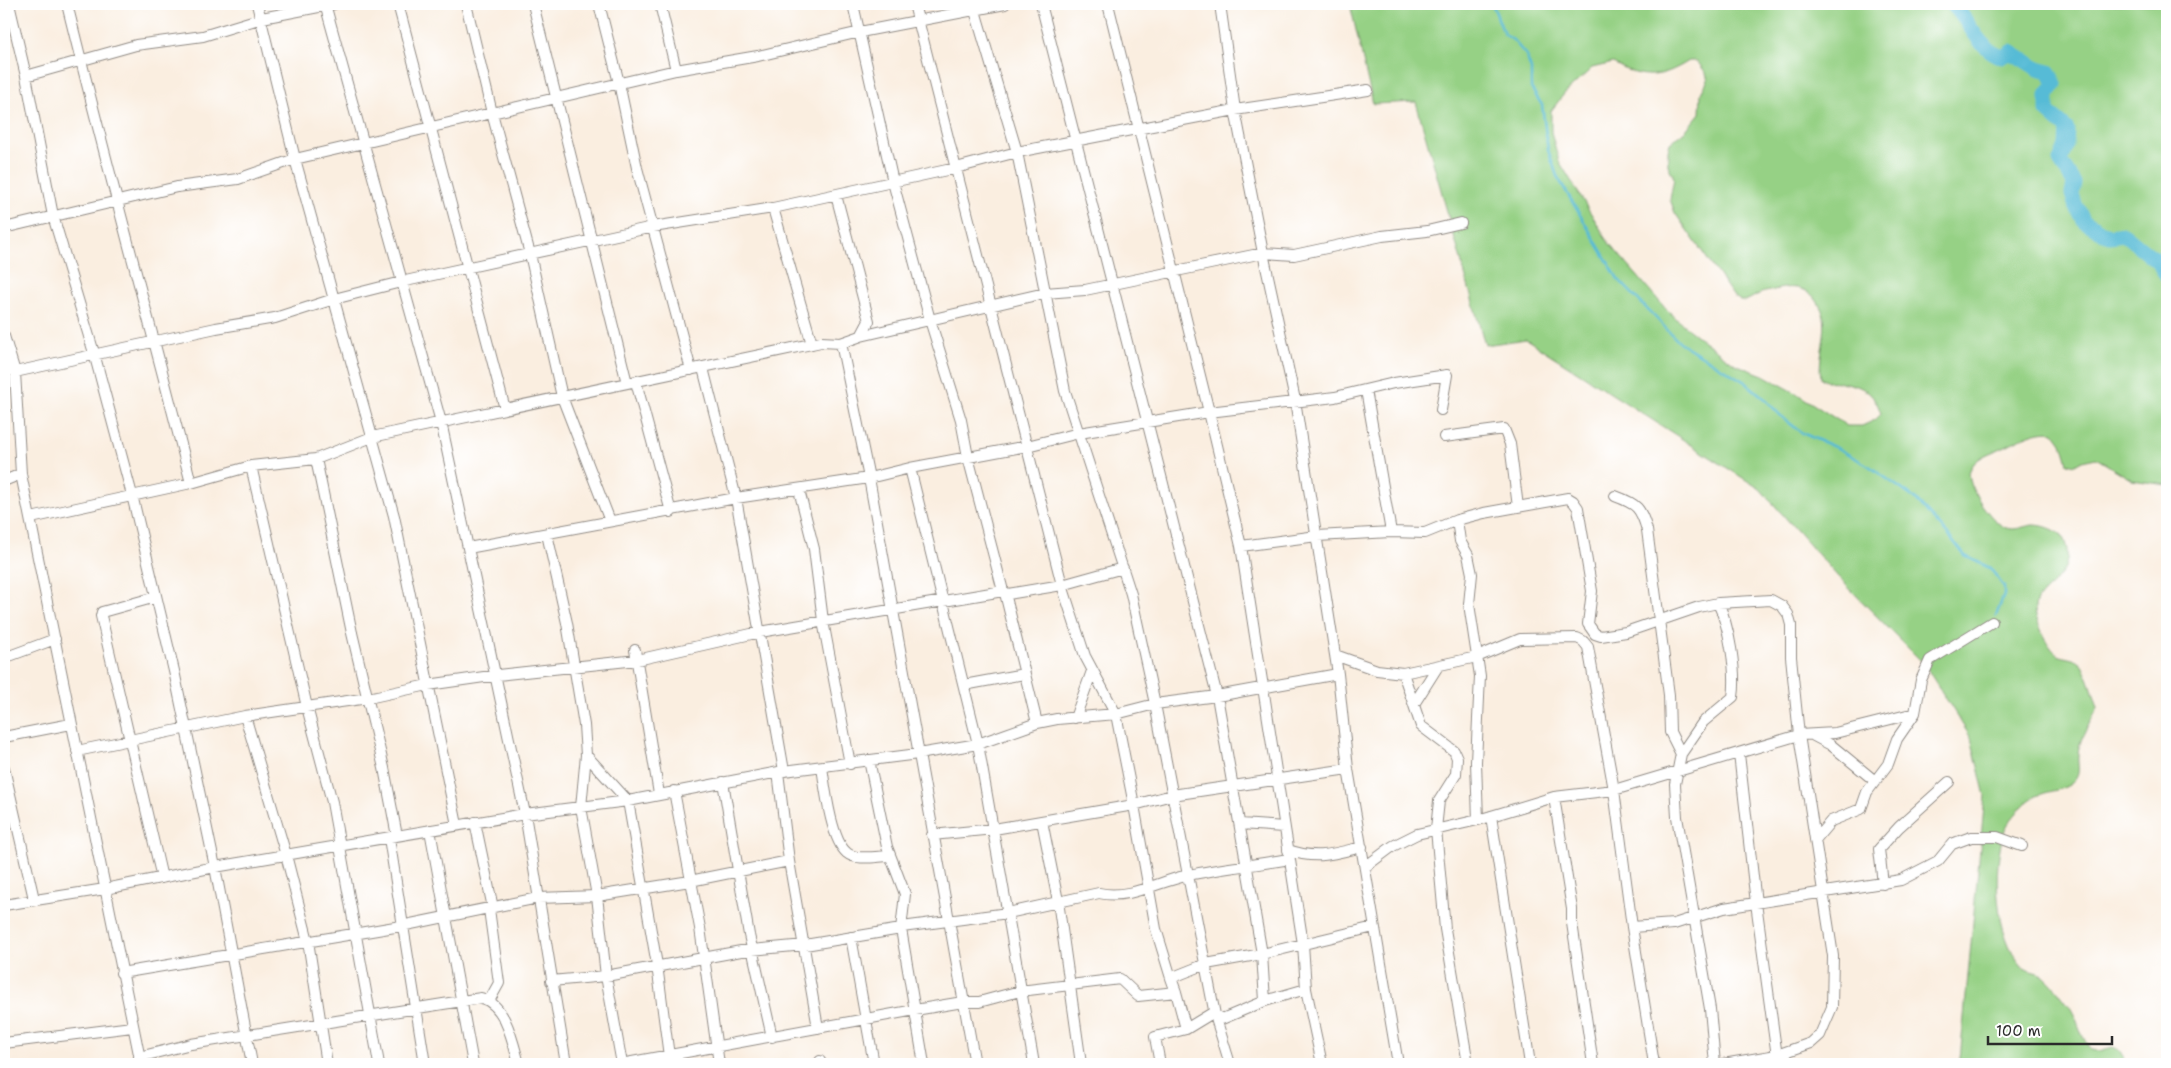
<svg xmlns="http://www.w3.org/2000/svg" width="2171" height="1068" font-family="'Shantell Sans',sans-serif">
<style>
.green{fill:#96d185;stroke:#607e58;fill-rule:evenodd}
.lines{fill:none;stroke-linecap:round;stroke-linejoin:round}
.stream{stroke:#57bbd6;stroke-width:2.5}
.river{stroke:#57bbd6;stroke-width:15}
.minor-casing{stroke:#928c86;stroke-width:12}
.minor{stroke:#fff;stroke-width:10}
</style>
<rect width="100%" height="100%" fill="#fff"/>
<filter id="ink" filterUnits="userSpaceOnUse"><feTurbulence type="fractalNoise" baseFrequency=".02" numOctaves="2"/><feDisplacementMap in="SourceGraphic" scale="10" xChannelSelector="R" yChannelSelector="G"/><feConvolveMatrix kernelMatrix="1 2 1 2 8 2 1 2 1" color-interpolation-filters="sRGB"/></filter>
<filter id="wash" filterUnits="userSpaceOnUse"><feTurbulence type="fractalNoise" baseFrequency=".0096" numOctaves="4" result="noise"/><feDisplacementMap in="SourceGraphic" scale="20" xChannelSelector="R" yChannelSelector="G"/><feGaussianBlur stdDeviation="1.12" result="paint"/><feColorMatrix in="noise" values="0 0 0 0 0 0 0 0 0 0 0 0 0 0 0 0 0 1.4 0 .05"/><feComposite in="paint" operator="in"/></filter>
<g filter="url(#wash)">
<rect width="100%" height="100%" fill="#faeee0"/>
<path class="green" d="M1350,4H2167V485L2132,480L2096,458L2082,461L2075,465L2068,463L2062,443L2054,432C2035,428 2014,443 1997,450C1987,454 1974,459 1970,470C1965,485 1990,520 2004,527C2014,532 2023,526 2033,525C2044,525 2054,529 2062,535C2084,580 2032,587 2035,610C2037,624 2045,644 2057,654C2062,658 2072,657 2078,661C2087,668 2094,696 2098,707C2092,721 2078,739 2078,755C2077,766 2082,774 2072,783C2056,795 2039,788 2022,807C2016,814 2007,823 2004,832C1992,869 1995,936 2022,966C2029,973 2039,971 2045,977C2053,984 2061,995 2067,1003C2079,1018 2078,1033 2091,1050L2099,1051L2113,1047L2119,1050L2128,1064H1956L1960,1059L1985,796L1971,738L1924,664L1839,578L1760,489L1526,339L1485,345L1416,102L1373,104ZM1689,61H1697L1706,73L1708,80L1701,93L1700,113L1686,130L1670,143L1668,151V165L1674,178L1670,199L1675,213L1734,297C1737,298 1739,300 1741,301C1747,302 1754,296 1759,294C1763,292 1766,292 1770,291C1795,284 1813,286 1823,313C1829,332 1817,357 1821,378C1828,383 1832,381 1840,382C1861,385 1875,392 1881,414L1875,420L1862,426H1847L1796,393L1763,375L1735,364L1689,330L1665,308L1609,243L1559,161L1551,132V111L1564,94L1592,68L1613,63C1643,80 1660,79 1689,61Z"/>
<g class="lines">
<path class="stream" d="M1491,4L1494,8L1504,34L1513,40L1526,55L1531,69V88L1542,105L1548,150L1557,176L1618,279L1679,342L1745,382L1763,397L1782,417L1802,433L1839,449L1869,466L1914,498L1951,538L1965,556L1990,568L2004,587V595L1996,616"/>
<path class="river" d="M1952,4C1971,22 1976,47 2002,57L2011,52L2038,69L2049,72L2055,84L2047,95V111L2067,129L2066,145L2060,161L2074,183L2072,194L2075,204L2084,221L2109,236L2124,234L2157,261L2167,276"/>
</g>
</g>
<g filter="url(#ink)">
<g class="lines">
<g class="minor-casing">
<path id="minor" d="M9,4L26,76L53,216L94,353L132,495L174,671L215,867L252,1064
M67,4C106,164 150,323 191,483
M257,4L295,159L394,516L457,825
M325,4L441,422L525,814L566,1064
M398,4L505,409
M466,4L492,113L530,254L562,397L610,521
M533,4L627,383
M599,4L619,83L637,168L691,370
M660,4L676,70
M853,4L893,182L930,320L961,420L968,457L1003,591L1008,594L1062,585L1123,568
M914,4L1062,585L1085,656L1116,714L1134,805L1156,929L1171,978
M973,4L1017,152L1065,391L1131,594L1155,704L1215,1015L1222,1019L1265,1001L1306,989
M1041,4L1217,696L1262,954L1265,1001
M1220,4L1235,110L1263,253L1295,400L1338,674L1348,769L1398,1064
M26,76L136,45L203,36L262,18L334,4
M773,208L812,344
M4,228L177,187L238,179L295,159L676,70L758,56L860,32L1005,4
M4,336L15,372L21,474L141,1064
M861,336L1045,293L1085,290L1263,253L1294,255L1382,236L1427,231L1461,223
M841,343L869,478L975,1064
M4,366L15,372L216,328L275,318L334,299L401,282L653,227L773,208L956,168L1017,152L1235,110L1368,90
M703,368L736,498L784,771
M636,382L671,512
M1366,390L1391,532
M1444,437L1504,429L1510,444L1518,507
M316,459L352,633L384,768L397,836
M251,466L307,707L332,802L379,1064
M910,468L978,744L1034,1064
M4,481L21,474
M799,490L814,549L823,621L850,764
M1615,496C1637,504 1641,508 1647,530L1669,695L1670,732L1681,754
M31,518L191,483L251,466L316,459L372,437L821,342L841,343L861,336L869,321L836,195
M1457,520L1460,541L1468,555L1472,574L1469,604L1480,676L1476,762L1478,820
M547,534L567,623L584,725L586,755L581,807L597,896L606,976L622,1064
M1241,546L1317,536L1391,532L1425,533L1457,520L1484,513L1568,498L1573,501L1578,508L1592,591L1588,624L1595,634L1601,636L1626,632L1699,607L1718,603L1771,600L1782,606L1788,614L1791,625V657L1799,735L1614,790L1554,797L1478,820L1417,834L1393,846L1365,867
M468,548L736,498L869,478L910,468L1027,446L1079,433L1209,412L1108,4
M1005,593L1037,723
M156,597L102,612L101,616L162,878
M635,650L659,794
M1335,655L1377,670L1403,673L1477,657L1520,639L1577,638L1583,641L1588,647L1614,790L1632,927L1654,1064
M4,658L55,639
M1403,673L1421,726L1454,751L1457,758L1456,774L1439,801L1436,829L1445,929L1468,1064
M964,685L1024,674
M1414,704L1438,666
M245,716L286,855L308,941L327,1064
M1075,718L1092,671
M1814,736L1831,745L1875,781
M4,737L71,724
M77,751L245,716L368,698L428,685L498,675L637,660L760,632L1003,591
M1739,754L1756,903L1778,1064
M586,755L628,801L657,965L670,1064
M869,760L887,847L905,894L901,929L924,1064
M822,767C825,787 831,840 847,853C856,861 878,856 889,856
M4,768L34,899
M778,772L789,861L818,1028
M723,782L749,935L772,1037
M674,791L700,928L719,1064
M1554,797L1572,909V923L1593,1064
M1491,816L1530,1064
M1042,821L1058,901L1081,1064
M475,822L493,908
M1240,824L1284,827
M430,830L473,1064
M932,835L994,829L1134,805L1172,795L1348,769
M389,838L425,1064
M1815,840L1831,821L1861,809L1867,792L1888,764L1897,739L1915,713
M1288,850C1316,860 1333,854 1362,847
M1883,884L1879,849L1899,827L1949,782
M4,905L105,889L215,867L525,814L628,801L784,771L918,754L978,744L1037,723L1057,719L1116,714L1155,704L1217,696L1338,674
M489,909L499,983L489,1001
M902,927L1008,913L1099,893C1130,900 1159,881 1189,875C1222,868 1256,865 1289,859
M1632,927L1674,924L1724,908L1901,880L1938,861L1952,844L1971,837H1997L2022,846
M851,937L874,1064
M121,973L401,926L538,898L597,896L690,881L789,861
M551,981L606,976L741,951L805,945L901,929
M1176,992L1186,1029
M4,1043L132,1027
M139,1057L191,1044L481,998C506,1004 513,1043 519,1064
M4,1059V1064
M820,1061L821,1064
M621,1064L915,1010L963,1002H979L1020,991L1120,979L1138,996L1176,992L1171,978L1206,964L1262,954L1374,927
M1160,1064L1155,1037L1186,1029L1214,1012L1230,1064
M1322,1064L1306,989L1303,944L1241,546L1209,412L1335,397L1394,383L1447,375L1441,410
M1715,1064L1710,1009L1677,817L1675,784L1681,754L1703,722L1733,697C1737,672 1729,625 1718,603
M1723,1064L1777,1055L1811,1043L1820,1035L1832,1007L1833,956L1799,735L1835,733L1915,713L1921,680L1930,660L1992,622"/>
</g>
<use href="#minor" class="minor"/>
</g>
</g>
<rect width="2171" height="1068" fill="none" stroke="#fff" stroke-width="20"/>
<path d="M1988 1036v8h124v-8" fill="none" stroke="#2b2b2b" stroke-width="2.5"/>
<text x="1996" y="1036" font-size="15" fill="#2b2b2b" stroke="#ffffff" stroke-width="4" paint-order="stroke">100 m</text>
</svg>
